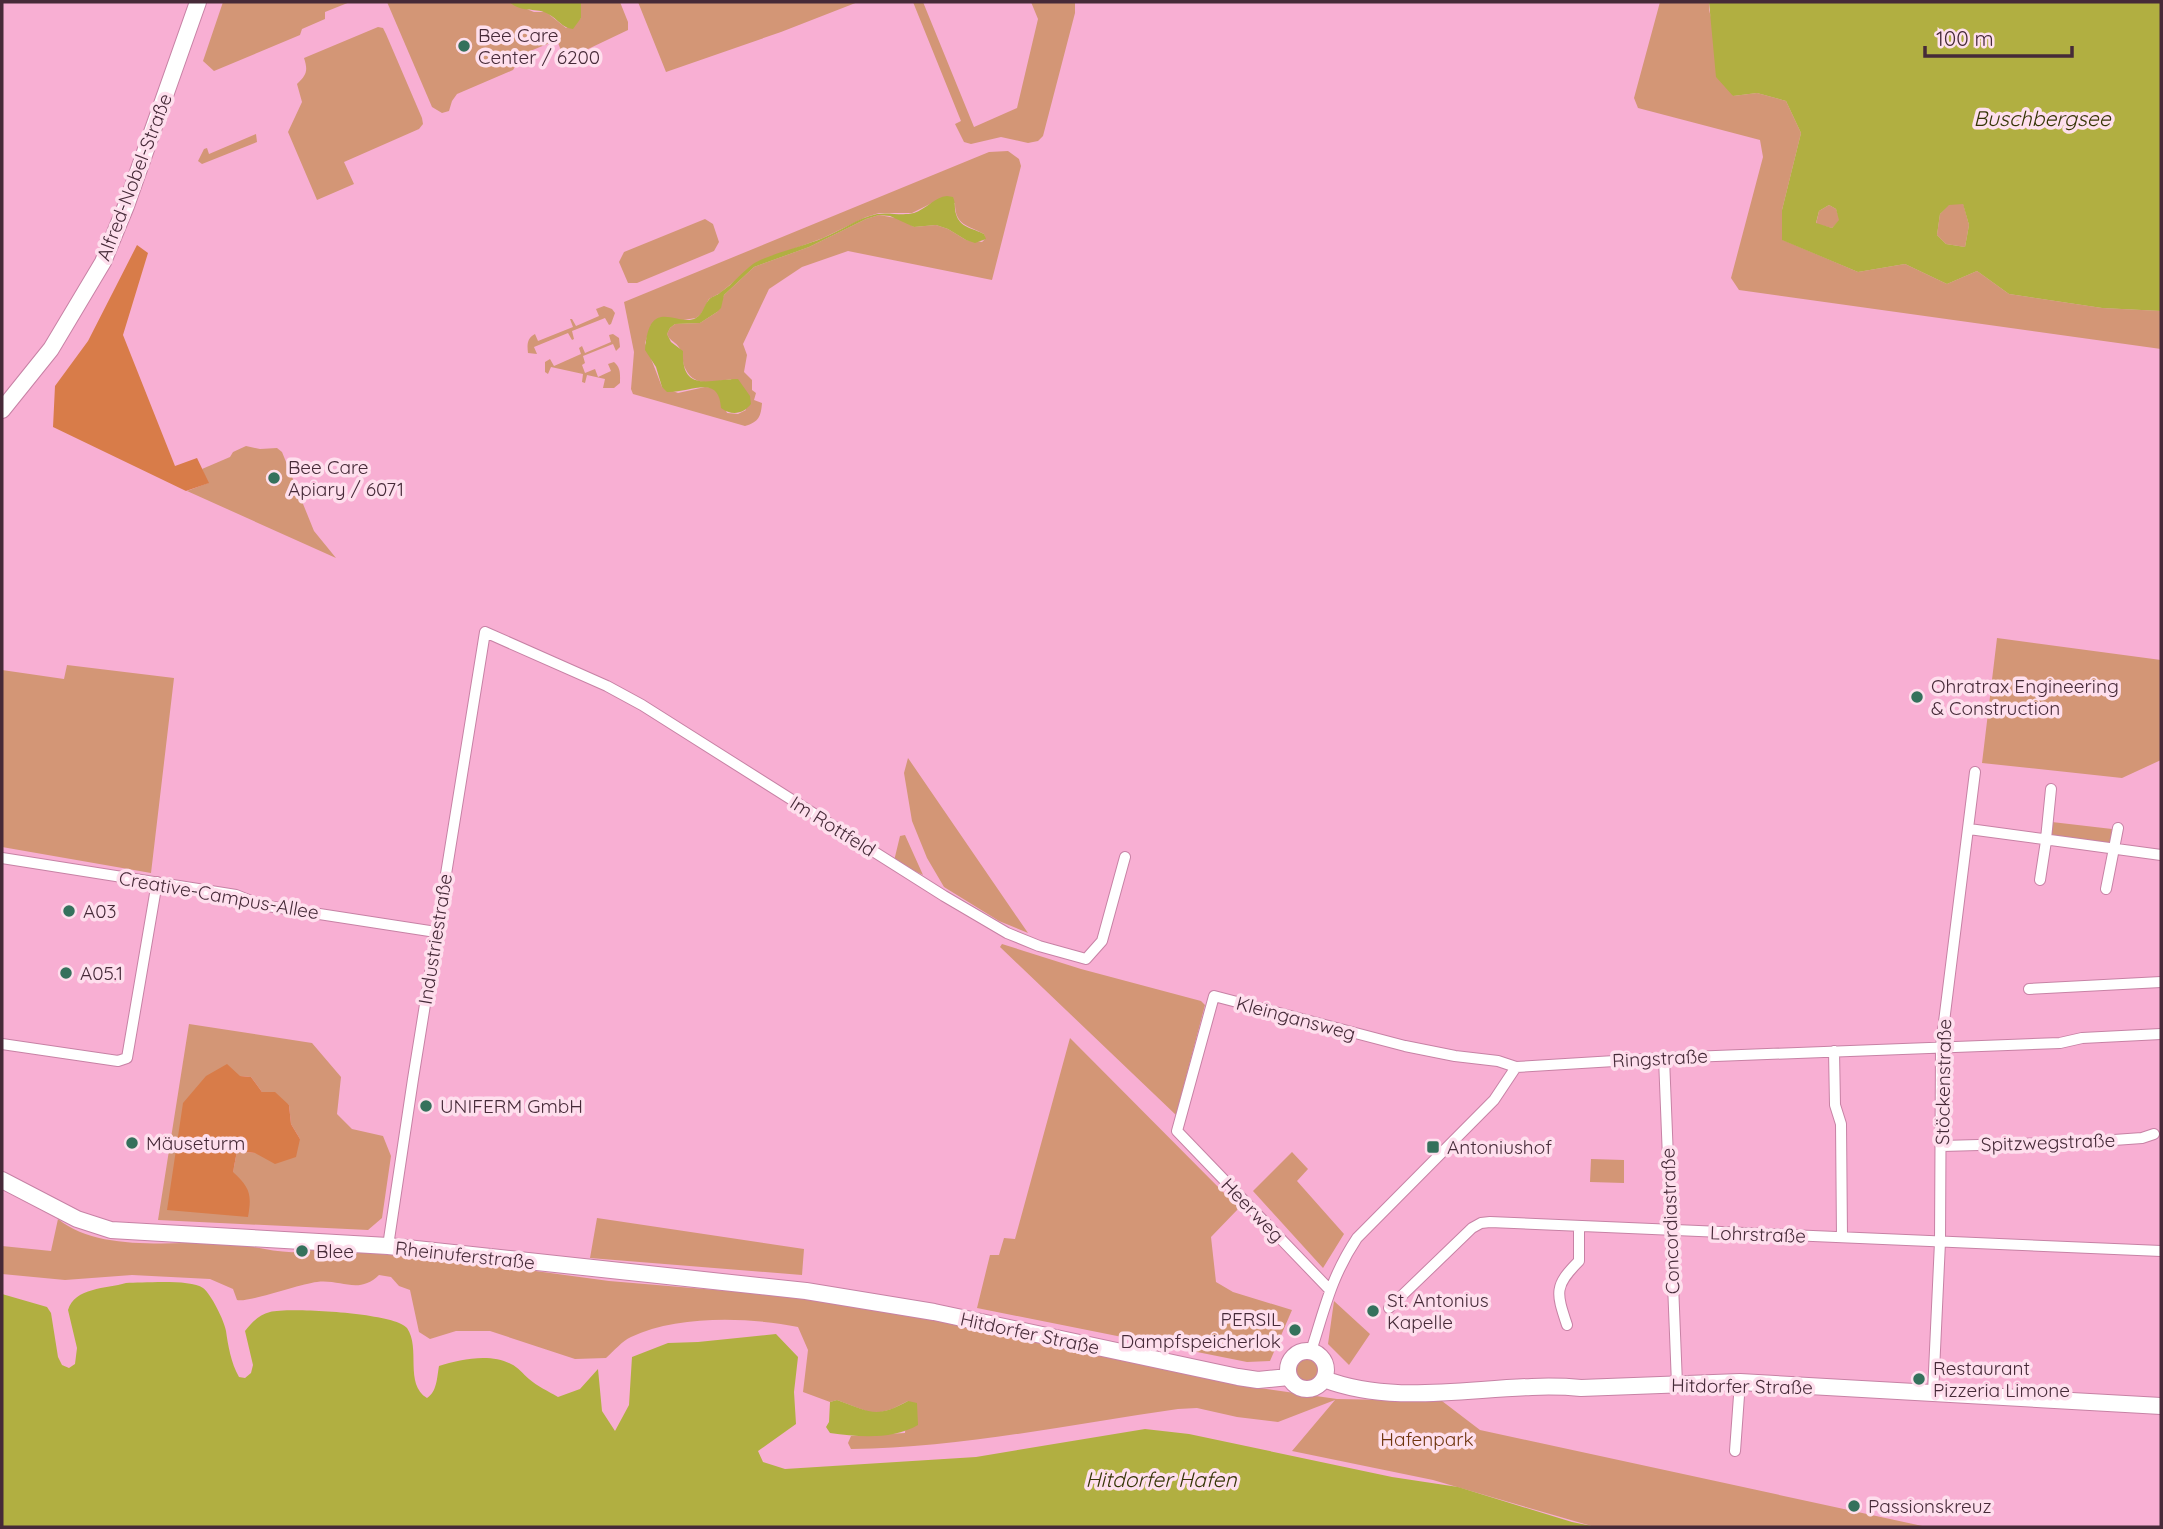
<svg xmlns="http://www.w3.org/2000/svg" width="2163" height="1529" font-family="Quicksand,sans-serif">
<style>
.green{fill:#d39676;fill-rule:evenodd}
.forest{fill:#d87c49}
.water{fill:#b1af41;fill-rule:evenodd}
.lines{fill:none;stroke-linecap:round;stroke-linejoin:round}
.street-casing{stroke:#c782a5;stroke-width:12}
.secondary-casing{stroke:#c782a5;stroke-width:18}
.street{stroke:#fff;stroke-width:10}
.secondary{stroke:#fff;stroke-width:16}
.poi-dot{fill:#35715c;stroke:#fedfed;stroke-width:2.5}
.labels{text-anchor:middle;dominant-baseline:central;stroke-width:7;stroke-linejoin:round;paint-order:stroke}
.poi-label{font-size:19px;fill:#462a38;stroke:#fedfed;text-anchor:start}
.street-label{font-size:19px;fill:#462a38;stroke:#fedfed}
.park-label{font-size:19px;fill:#6f340e;stroke:#fedfed}
.water-label{font-size:21px;font-style:italic;fill:#363506;stroke:#fedfed}
</style>
<rect width="100%" height="100%" fill="#f8afd3"/>
<path class="green" d="M223,2H350L325,12V19L302,29L300,35L214,71L203,61Z
M387,2H509L534,12H546L566,28L581,18V2H620L628,22V30L586,50L575,60L566,64L557,40L523,54L513,70L457,94L452,101L449,111L442,113L432,107Z
M638,2H858L781,32L666,72Z
M913,2H923L974,127L1017,108L1038,19L1031,2H1075V13L1043,136L1038,141L1028,143L1001,137L971,144L964,142L955,124L961,121Z
M1660,2H1709V10L1733,96L1757,93L1786,101L1801,133L1782,210L1783,240L1858,272L1905,264L1947,284L1977,271L2009,294L2102,308L2161,311V349L1739,290L1731,278L1763,157L1760,140L1638,108L1634,98Z
M378,27L383,28L386,34L422,118L423,124L419,129L344,162L354,184L317,200L288,132L302,102L297,84C307,75 308,70 304,58Z
M256,134L257,142L202,164L198,161L204,149L207,148L209,154Z
M1008,151L1019,159L1021,166L992,280L848,251L802,267L769,289L743,344L747,355L744,372L752,380V390L756,393L754,400L762,403C761,416 759,422 745,426L633,394L631,389L634,352L624,302L989,152ZM932,203H955C955,226 968,225 984,234L985,239L982,242L966,240L948,229L936,225L914,227L901,219L879,215L866,219L809,247L754,267L724,295L717,312L700,323L675,324L670,328L667,334C670,341 674,341 678,346C683,351 682,362 685,368C694,388 714,382 731,379L746,410L738,414L727,413L719,393L714,388L705,387L678,393L662,387L645,343L651,325L696,318L701,314L709,299L720,293L758,262L823,238L866,217L879,213H912Z
M1963,203L1969,225L1965,247L1946,244L1937,235L1940,214L1949,204Z
M1829,205L1836,209L1840,220L1832,228L1816,224L1819,211Z
M705,219L713,224L719,242L714,251L637,283H628L619,262L624,252Z
M604,306L612,309L615,313L611,324L609,325L605,318L572,331L574,339L572,340L568,333L534,347L537,354L528,353C527,345 527,338 535,334L538,341L573,327L570,319H572L576,326L599,316L596,309Z
M613,334L619,338L620,347L616,351L613,344L583,356L585,363L582,365L585,373L595,369L598,377L611,371L608,364L614,362C621,368 620,374 620,383L614,388H603L605,379L587,375L585,383L582,382L583,374L551,367L548,374L545,372V362L550,359L554,366L581,354L579,348L582,346L585,353L611,342L609,335Z
M246,446L260,449L277,448L282,452L314,531L336,558L187,491L208,483L202,469L230,457L233,452Z
M1997,638L2161,660V760L2122,778L1982,763Z
M67,665L174,678L151,873L2,847V670L64,679Z
M908,758L1028,933L999,921L944,887L927,858L912,821L904,773Z
M2052,822L2112,829L2111,843L2051,836Z
M905,835L923,875L894,861L900,836Z
M1002,944L1081,969L1201,1001L1205,1005L1176,1115L1000,947Z
M189,1024L312,1043L341,1077L337,1114L352,1129L383,1136L391,1156L382,1218L368,1230L158,1220ZM240,1076L251,1077L262,1092L289,1105L291,1124L300,1139L255,1153L237,1151L233,1172Z
M1070,1038L1239,1208L1211,1237L1216,1282L1233,1292L1292,1310L1270,1361L1247,1362L977,1308L990,1255H999L1004,1238L1015,1239Z
M1292,1152L1308,1169L1297,1181L1344,1234L1323,1268L1253,1191Z
M1591,1159L1624,1160V1183L1590,1182Z
M597,1218L804,1249L802,1275L590,1258Z
M58,1219C99,1253 176,1241 227,1243C255,1245 286,1258 313,1249L447,1259L609,1281L812,1298L926,1317L1259,1388L1337,1399L1442,1401L1480,1430L1927,1527H1595L1433,1480L1292,1451L1335,1400L1278,1422L1237,1417L1197,1408L1178,1409C1070,1424 961,1448 851,1449L848,1443L851,1436L905,1433L908,1401L892,1409L874,1414L837,1400L830,1402L803,1392L808,1350L798,1327C749,1317 677,1315 631,1337C622,1341 614,1351 606,1358L575,1359L490,1331H456L430,1339L419,1332L410,1290L399,1286L391,1277L379,1275C359,1295 341,1279 317,1282C299,1284 248,1303 237,1300L233,1289L210,1279L132,1275L65,1280L2,1274V1246L51,1251Z
M1334,1301L1370,1334L1349,1365L1328,1344Z
M1296 1370a11 11 0 1 1 22 0a11 11 0 1 1-22 0Z"/>
<path class="forest" d="M137,245L148,253L123,335L175,466L197,458L209,483L186,491L53,427L55,386L88,341Z
M227,1064L240,1076L251,1077L262,1092H275L289,1105L291,1124L300,1139L296,1157L275,1164L255,1153L237,1151L233,1172C250,1188 252,1194 248,1217L167,1210L183,1103L206,1076Z"/>
<path class="water" d="M509,2H581V18L573,29C562,28 558,19 548,14C537,7 524,14 509,2Z
M1709,2H2161V311L2102,308L2009,294L1977,271L1947,284L1905,264L1858,272L1782,240V210L1801,133L1786,101L1757,93L1733,96L1716,77ZM1963,204L1969,225L1965,247L1946,244L1937,235L1940,214L1949,205ZM1829,205L1836,209L1839,220L1832,228L1816,223L1819,211Z
M947,196L953,197C956,204 954,208 956,214C960,228 973,228 984,234L986,239L975,243L966,240L948,229L936,225L914,227L890,216L879,215L866,219L809,247L754,267L724,295L721,308L717,312L700,323L675,324L670,328L667,334L671,342L683,351C681,395 713,378 738,379L750,396L751,404C743,414 732,416 721,408C719,373 690,393 667,392L662,387L656,367L645,350C649,294 678,328 696,318C703,314 703,307 708,301C711,296 717,296 721,292C733,284 742,272 753,264C769,254 805,246 823,238C841,231 857,218 877,214C889,212 902,216 914,213C926,209 935,197 947,196Z
M126,1283C143,1283 190,1279 203,1288C211,1294 224,1320 226,1331C228,1345 231,1363 239,1377L245,1378L251,1373L253,1365L245,1331C252,1322 259,1315 270,1312C289,1307 396,1313 407,1328C421,1348 404,1384 427,1398C437,1392 437,1377 439,1366C460,1359 491,1353 511,1364C518,1367 523,1374 529,1379C537,1386 548,1391 558,1397L580,1389L598,1369L602,1411L615,1431L629,1405L632,1357L668,1343L698,1342L776,1334L798,1357L794,1392L796,1424L758,1451L763,1462L785,1469L976,1457L1145,1429L1189,1434L1392,1477L1458,1487L1572,1522L1597,1527H2V1294L47,1307L51,1313L58,1357L62,1365L69,1368L75,1364L77,1348L68,1310C75,1287 106,1289 126,1283Z
M837,1400C871,1412 875,1419 908,1401L917,1403L918,1425C892,1440 859,1437 830,1433L826,1427L829,1422L830,1402Z"/>
<g class="lines">
<g class="street-casing">
<path id="street" d="M1969,829L2161,855
M2046,839L2051,789
M2,858L236,895L261,905L436,932
M2040,880L2046,841
M2106,889L2118,828
M2029,989L2161,982
M2,1044L118,1061L127,1058L157,882
M1834,1051L1835,1105L1841,1124L1842,1237
M1664,1058L1677,1384
M1942,1146L2086,1142L2142,1138L2154,1134
M388,1246L413,1079L485,632L607,686L642,705L944,896L1007,933L1039,946L1086,959L1102,941L1125,857
M1329,1289L1177,1131L1214,996L1405,1046L1455,1056L1498,1061L1516,1067
M1389,1308L1472,1228L1481,1223L1490,1222L2161,1251
M1567,1325C1556,1292 1554,1286 1579,1261V1226
M1311,1351C1325,1308 1331,1277 1357,1238L1494,1100L1516,1067L1664,1058L2060,1043L2082,1038L2161,1034
M1933,1393L1940,1242L1941,1046L1975,772
M1735,1451L1740,1382"/>
</g>
<g class="secondary-casing">
<path id="secondary" d="M2,410L51,349L103,262L126,206L198,2
M2,1180L77,1219L111,1230L388,1246L806,1291L934,1312L1238,1377L1258,1380L1289,1377
M1288 1370a19 19 0 1 1 38 0a19 19 0 1 1-38 0Z
M1324,1379C1404,1410 1497,1380 1581,1388L1740,1382L2161,1406"/>
</g>
<use href="#street" class="street"/>
<use href="#secondary" class="secondary"/>
</g>
<g class="poi-dot">
<circle cx="464" cy="46" r="7"/>
<circle cx="274" cy="478" r="7"/>
<circle cx="1917" cy="697" r="7"/>
<circle cx="69" cy="911" r="7"/>
<circle cx="66" cy="973" r="7"/>
<circle cx="426" cy="1106" r="7"/>
<circle cx="132" cy="1143" r="7"/>
<rect x="1426" y="1140" width="14" height="14" rx="3.5"/>
<circle cx="302" cy="1251" r="7"/>
<circle cx="1373" cy="1311" r="7"/>
<circle cx="1295" cy="1330" r="7"/>
<circle cx="1919" cy="1379" r="7"/>
<circle cx="1854" cy="1506" r="7"/>
</g>
<g class="labels">
<g class="poi-label">
<text x="478" y="35">Bee Care<tspan x="478" dy="22">Center / 6200</tspan></text>
<text x="288" y="467">Bee Care<tspan x="288" dy="22">Apiary / 6071</tspan></text>
<text x="1931" y="686">Ohratrax Engineering<tspan x="1931" dy="22">&amp; Construction</tspan></text>
<text x="83" y="911">A03</text>
<text x="80" y="973">A05.1</text>
<text x="440" y="1106">UNIFERM GmbH</text>
<text x="146" y="1143">Mäuseturm</text>
<text x="1447" y="1147">Antoniushof</text>
<text x="316" y="1251">Blee</text>
<text x="1387" y="1300">St. Antonius<tspan x="1387" dy="22">Kapelle</tspan></text>
<text x="1281" y="1319" text-anchor="end">PERSIL<tspan x="1281" dy="22">Dampfspeicherlok</tspan></text>
<text x="1933" y="1368">Restaurant<tspan x="1933" dy="22">Pizzeria Limone</tspan></text>
<text x="1868" y="1506">Passionskreuz</text>
</g>
<g class="street-label">
<text transform="translate(134 177) rotate(-69)">Alfred-Nobel-Straße</text>
<text transform="translate(833 826) rotate(32)">Im Rottfeld</text>
<text transform="translate(219 895) rotate(10)">Creative-Campus-Allee</text>
<text transform="translate(435 939) rotate(-81)">Industriestraße</text>
<text transform="translate(1296 1018) rotate(15)">Kleingansweg</text>
<text transform="translate(1660 1058) rotate(-3)">Ringstraße</text>
<text transform="translate(1943 1082) rotate(-89)">Stöckenstraße</text>
<text transform="translate(2048 1142) rotate(-2)">Spitzwegstraße</text>
<text transform="translate(1253 1210) rotate(46)">Heerweg</text>
<text transform="translate(1670 1221) rotate(-92)">Concordiastraße</text>
<text transform="translate(1758 1234) rotate(2)">Lohrstraße</text>
<text transform="translate(465 1255) rotate(6)">Rheinuferstraße</text>
<text transform="translate(1030 1333) rotate(12)">Hitdorfer Straße</text>
<text transform="translate(1742 1386) rotate(1)">Hitdorfer Straße</text>
</g>
<g class="park-label">
<text x="1427" y="1439">Hafenpark</text>
</g>
<g class="water-label">
<text x="2042" y="118">Buschbergsee</text>
<text x="1161" y="1479">Hitdorfer Hafen</text>
</g>
</g>
<rect width="2163" height="1529" fill="none" stroke="#462a38" stroke-width="7"/>
<path d="M1925 46v10h147v-10" fill="none" stroke="#462a38" stroke-width="3.5"/>
<text x="1936" y="46" font-size="21" fill="#462a38" stroke="#fedfed" stroke-width="5" paint-order="stroke">100 m</text>
</svg>
